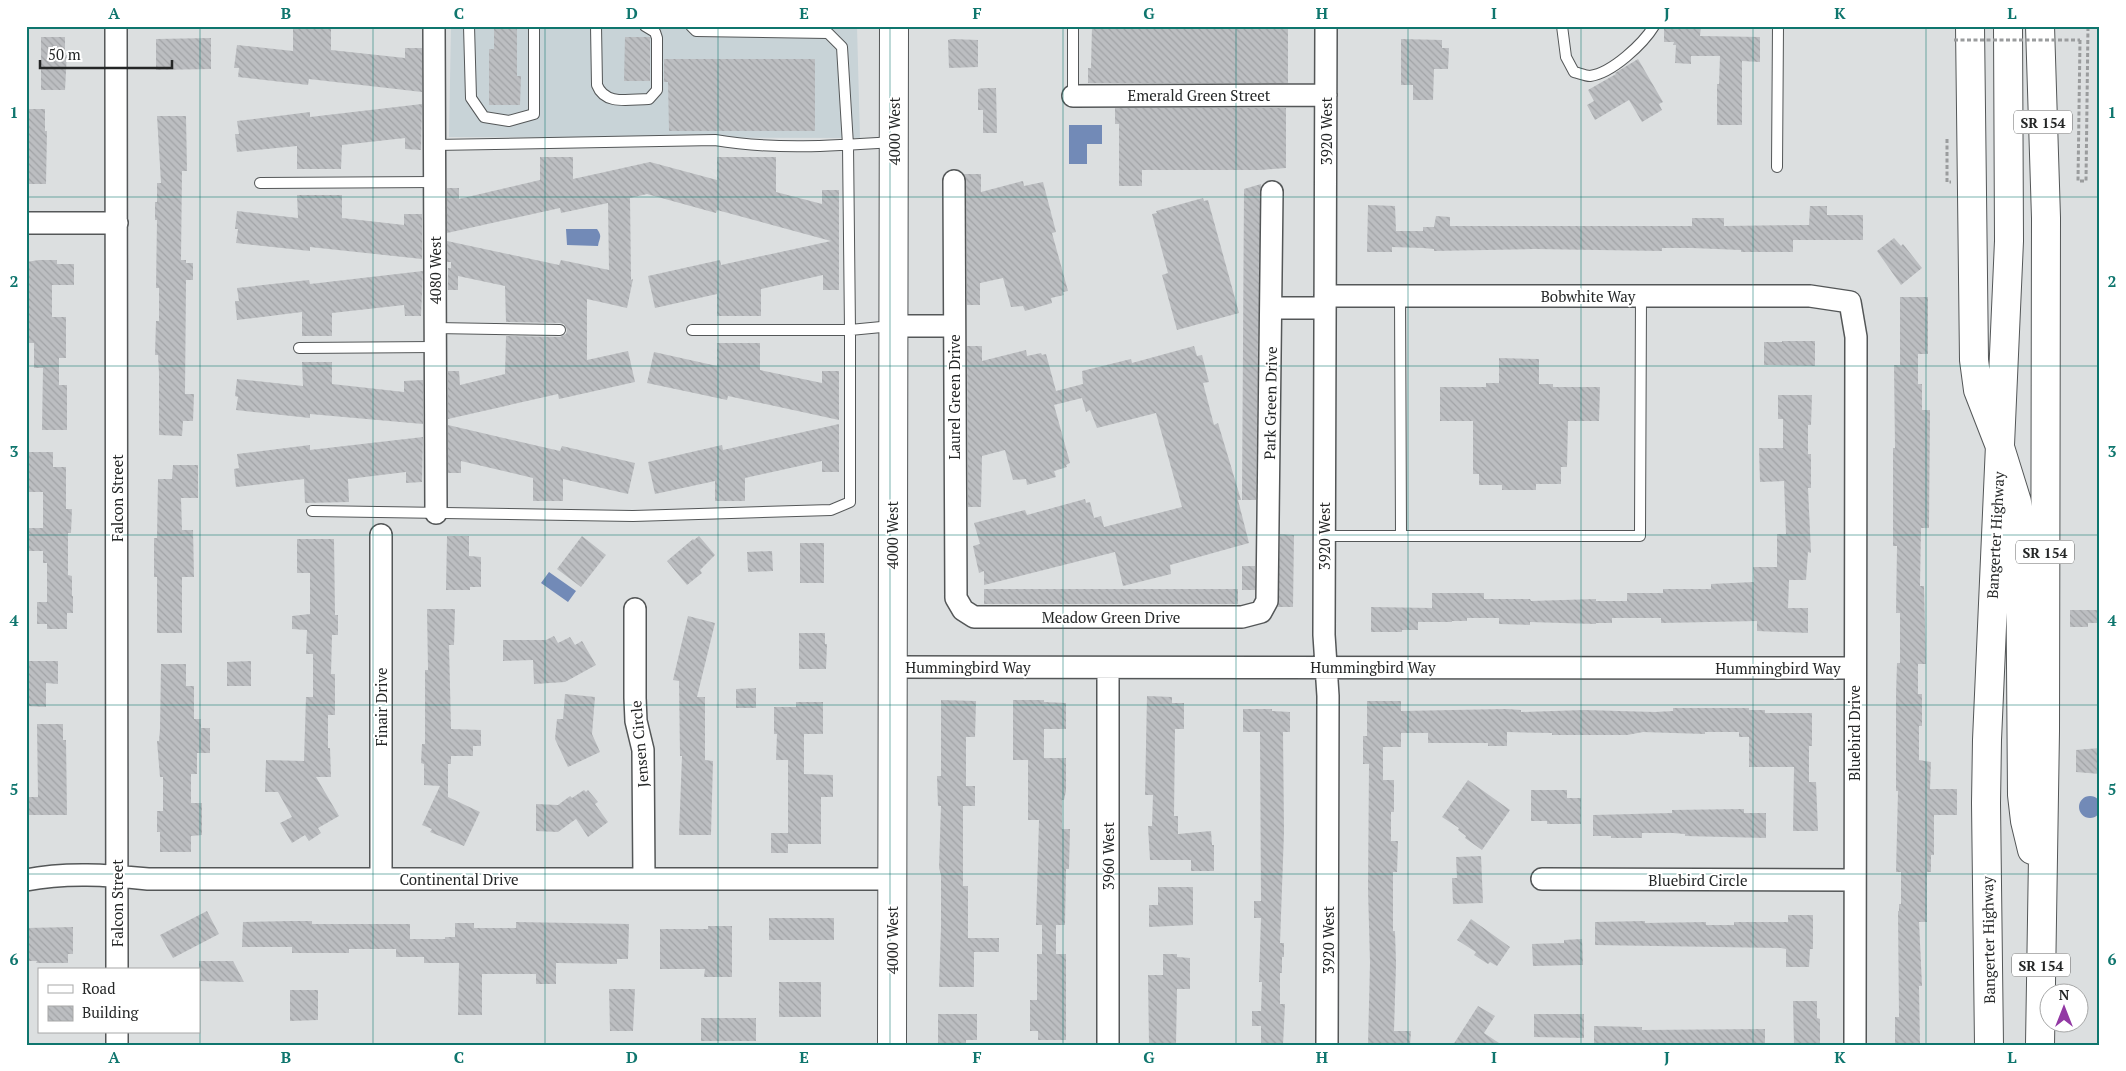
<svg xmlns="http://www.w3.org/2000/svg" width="2126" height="1071" font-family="'PT Serif',serif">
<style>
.built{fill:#c8d3d7}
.water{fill:#728ab7}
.building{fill:url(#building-back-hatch)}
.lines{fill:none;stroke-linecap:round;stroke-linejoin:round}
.lane-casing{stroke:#545758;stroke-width:12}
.street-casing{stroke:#545758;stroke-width:24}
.secondary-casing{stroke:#545758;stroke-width:30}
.highway-casing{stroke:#545758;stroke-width:30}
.path{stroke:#9a9c9d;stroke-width:3;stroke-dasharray:4 2.5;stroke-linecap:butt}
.lane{stroke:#fff;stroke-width:10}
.street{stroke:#fff;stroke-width:21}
.secondary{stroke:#fff;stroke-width:28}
.highway{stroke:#fff;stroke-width:28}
.path-bridge{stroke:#9a9c9d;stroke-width:3;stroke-dasharray:4 2.5;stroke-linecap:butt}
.grid{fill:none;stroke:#0f766e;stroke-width:1;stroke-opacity:0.55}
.labels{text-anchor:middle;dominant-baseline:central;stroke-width:4;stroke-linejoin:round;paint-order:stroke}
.shield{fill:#fff;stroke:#666767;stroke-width:1}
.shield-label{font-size:14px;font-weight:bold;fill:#242626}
.street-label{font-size:15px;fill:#242626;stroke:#fff}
.neatline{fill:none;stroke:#0f766e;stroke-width:2}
.grid-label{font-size:16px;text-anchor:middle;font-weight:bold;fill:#0f766e}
</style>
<defs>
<pattern id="building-back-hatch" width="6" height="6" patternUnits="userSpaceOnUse" patternTransform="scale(1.25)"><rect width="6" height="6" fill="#bcbec1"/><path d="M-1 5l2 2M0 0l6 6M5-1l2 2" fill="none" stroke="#a1a3a6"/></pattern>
</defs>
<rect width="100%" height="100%" fill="#dcdfe0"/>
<path class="built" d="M451,26H857L860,138L449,137Z"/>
<path class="water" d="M1069,125H1102V144H1087V164H1069Z
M566,229H597C603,237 599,238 598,246L567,245Z
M549,572L576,591L568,602L541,583Z
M2079 807a11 11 0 1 1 22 0a11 11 0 1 1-22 0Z"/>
<path class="building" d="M1092,26H1288V83H1088V68H1091Z
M1664,26H1701L1700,36L1760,37V62L1742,61V125H1717V84H1719L1720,56H1691V64L1675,63L1676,45H1673L1674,42H1664Z
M293,28H331V50L405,58V48H422V92L309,79L308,85L238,77L239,68H234L237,45L293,51Z
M494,28H517V76H521L520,105H489V49H494Z
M41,37H65V53H67L65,90H41Z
M625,37H650V81H624Z
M211,38V69L156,70V39Z
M951,39L978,40V67L949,68L948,40Z
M1401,39L1442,40V48H1449L1448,69H1434L1433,100H1413V85H1401Z
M664,59H815V131H669L668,82H664Z
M1638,59L1663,102L1659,104L1662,110L1642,122L1629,100L1595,120L1587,105L1594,101L1588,90L1616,74L1615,73Z
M984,88H996L997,133H983V110H978V89Z
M422,104L421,150L405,149V138L342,145L341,169H297V146L237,152L235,134H239L237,121L310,112V117Z
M1115,108H1286V168L1261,170H1142V186H1119V124H1115Z
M26,109H45V131H47L46,184H26Z
M157,116H186L187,171H182L181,260H186V263H193V280H186L185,394H194L193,421H183L182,436L159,435V373L158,355H155L156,321H159V288H156L157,220H155V202H157V183H161Z
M540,157H573V179L650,162L717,180V157H776V192L822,204V190H839V290H823V275L761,289V316H717V294L655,308L648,276L720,260L721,265L831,241L717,210L716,213L647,194L630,198L631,280L633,279L627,308L587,299V360L628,351L635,382L559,399L558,394L448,419V371H459L460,385L505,374L506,336L560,337L566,334L567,330L564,324L560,323L506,322L505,286L458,276V290H448V268H451V262H447V241L559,265L561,260L609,270L608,203L561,213L560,208L447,233V188H459V199L540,180Z
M964,174H981V192L1023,181L1024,186L1043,182L1056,232L1052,233L1068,291L1063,292L1064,295L1051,298L1052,303L1025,311L1023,306L1011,307L1003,278L980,283V305H967L966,181Z
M1261,184L1256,500H1242L1244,189Z
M297,195H342V218L404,225V214H422V259L310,247V251L236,243L238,229H235L237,211L298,218Z
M1203,198L1204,201L1208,200L1239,313L1177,330L1162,275L1168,273L1152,214L1157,213L1156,211Z
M1368,205L1395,206L1396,231H1423V227H1434L1436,216L1450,217V226H1692V218H1724V226L1809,225L1810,206H1827V215H1863V240H1793V252H1741V250L1692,248H1662V251L1534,249L1434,251V249L1423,248L1392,247V252H1367Z
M1894,238L1901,246L1903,244L1922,268L1901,285L1877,251Z
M39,260H57V264H74V285H52V317H66V358H59V385H67V430H42L43,368H34V343H26V262Z
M423,271L421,316H405L404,305L332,313V336H302V312L237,320L235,301H239L237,288L309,280L310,284Z
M1900,297H1928V354H1918V384H1922V410H1930L1929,528H1921L1920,586H1924L1926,664H1918V694H1922V726H1919V760L1931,762L1930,789H1957V815H1934V855H1931V872H1927V922H1919L1922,986H1919L1920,1045H1895V1017H1899L1898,911H1899V904H1901V872H1896L1898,791H1896V694L1897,663H1900V613H1896L1897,546H1893V448H1895L1894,365H1900Z
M1782,341H1815V366L1764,365V342H1782Z
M717,343H760V370L822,383V371H839V420L728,396L727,400L647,383L654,352L717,366Z
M967,346H982V361L1026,350L1027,356L1041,353L1042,355L1046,354L1056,391L1083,384L1082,371L1131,359L1132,363L1194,346L1197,356L1202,355L1209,382L1203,383L1214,425L1218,423L1241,500H1238L1249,543L1170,565L1171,574L1123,586L1115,552L984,585V571L979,573L973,546L980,544L974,523L1025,510L1027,515L1085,499L1086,503L1090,502L1094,518L1101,516L1104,527L1182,507L1156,413L1097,428L1090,410L1086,412L1082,398L1054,405L1070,463L1066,465L1067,467L1054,471L1056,477L1027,485L1026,479L1013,480L1005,450L982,456L981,507H968Z
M1499,358L1539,359V384H1553V387H1600L1599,421H1568L1567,467H1561V484H1536V490H1502V485H1479V474H1473V421H1440V387H1486V383H1499Z
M302,362H332V384L404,392V381L423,380V424L310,414V418L236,410L238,397L235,396L237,379L303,386Z
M1778,395H1812L1811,425H1808V454H1811V488H1808L1811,553L1808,552L1806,580H1789L1788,608H1808V633L1757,631V621L1661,623V618H1612V623H1596V624L1530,622V625L1499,624V618H1467V621H1452V622H1418V630H1402V632H1371V607L1432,608V593H1484V599H1530L1531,601L1596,599V601H1627V593H1663V589H1711V584L1754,582L1753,567H1777V534H1786L1784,481L1760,482L1759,448H1783V419H1778Z
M839,424V472H822V461L745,478V501H715V481L655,494L648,462L722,445L723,450Z
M448,425L560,451L562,446L635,463L628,494L563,479V501H533V478L461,461V473H448Z
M423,437L422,482L406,483V472L348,479L349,502L305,503L304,479L236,487L234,469L239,468L237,454L310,445V450Z
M29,452H53V467H66V509H72L71,533H68V575L72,576V596H73V613H67V629H47V624H37V602H47V563H43V551H27V528H43V492H29Z
M173,465H198V498H181L182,530H193L194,577H182V633H157V577H154V538H157L158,479H172Z
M1280,534L1294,535L1293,607H1278Z
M447,536H469V556L481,557V587H470V590H446Z
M582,536L606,555L581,587L557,569Z
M699,536L715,555L700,570L702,573L687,585L667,561L693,539L694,540Z
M297,539H334L335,615H338V635H332L331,674H335V715H328V748H330L331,777H316L339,816L318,828L321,833L309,841L305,835L292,843L280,823L292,817L278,792H265L266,760L304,761L306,697H313V654H306L307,630L292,629V616L310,614V573H297Z
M800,543H824V583H800Z
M772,551L773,571L748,572L747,552Z
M1242,566H1255V590H1242Z
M984,589H1238V604H984Z
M427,609H455L454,645H449L451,729L481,730V746H473V756H451V764H448V797L480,812L464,846L430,832L432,829L422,825L440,786L424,785V764L421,763L422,744H425V670H428Z
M2070,610H2100V623H2088V627H2070Z
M688,616L715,623L697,697H705V760L713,761L711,835H679L682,756H680L679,681L673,680Z
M799,633H825V644H827L826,669H799Z
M554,636L558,643L570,637L575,645L582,641L596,665L565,682L534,684L533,660L503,661V640H546Z
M26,661H58V684L46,683V707L26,706Z
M251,661V686H227V662Z
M161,664H186V686H194V719H201V728H210V753H197V774H191V803H202V835L191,836V852H160V832H157V811H163V777H160L157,741H159L160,729Z
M756,688V708H736V689Z
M565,694L595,697L592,734L600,752L568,767L555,739L557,719H563Z
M1147,696L1172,697V703H1184V729H1175L1174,816H1178V834L1211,831L1212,845H1214V871H1191V860H1150L1148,826H1152L1153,795H1145Z
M941,700L976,701L975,737H966V786H975V806H963V886H968V938H999V952H974V987H939L941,928V875L939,868L941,806H938L937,776H941Z
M1013,700H1044V702L1066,703V729H1044V758H1066V791L1064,800H1062V829H1070L1069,869H1066L1065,925H1056V954H1066V1040H1038V1031H1030V1000H1037V954H1042V925H1036L1039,820H1028V760H1013Z
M1367,701H1401V711L1506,709L1521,710V712L1584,710L1655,712L1673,711V708H1749V710H1765V713H1812V746H1809V782H1816L1818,831H1793L1794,767H1749V737H1739V732H1705V734L1643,732L1627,735H1552V733L1507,732V746H1488V743H1428V733H1401V747H1383V780H1394V812H1391V841H1398L1397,872H1393V931H1395L1396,964L1394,1031H1411L1410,1045H1368L1370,963L1368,889L1369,764H1363V736H1367Z
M796,702H823V734H804V774L833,775V797H821V844H788V853H771V833H788V760H776L777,734H774V707H796Z
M1243,709H1272V711L1290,712V732H1283L1284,832L1280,943H1284V957H1282V973H1280V1004H1285L1283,1045H1261V1026H1252V1011H1261L1262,982H1259L1261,918H1254V901H1261L1260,732H1243Z
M37,724H63V740H66L67,815H26V797H38Z
M2100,748V774L2076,772V750Z
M1468,780L1510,810L1482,850L1465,838L1466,836L1458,830L1459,828L1442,817Z
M584,790L586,792L588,790L598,802L595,804L608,822L588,837L576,819L558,832L536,831V804L558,805L570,796L572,798Z
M1531,790H1567V798H1581V824H1547V821H1531Z
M1744,809V813H1766V838L1685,836V834L1673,833H1642V838H1611V836H1593V815L1672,813V810Z
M1481,856L1483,903L1453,904L1452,878H1457L1456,857Z
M1158,887H1193V925L1149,927V905H1158Z
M207,911L219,934L173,958L160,935Z
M1788,915H1813V949H1810L1809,967H1786V949L1781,948L1595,945V922L1645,921V923L1706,922V925H1734V922H1788Z
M769,918H834V940H769Z
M1471,919L1510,947L1497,966L1490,962L1488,964L1474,955L1476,952L1457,940Z
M292,921H312V924H410V939H445V937H455V923H474V928H516V922L629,924L628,959H617V964L556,963V984H536V974H482V1015H458L459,963H424V957H396V949H349V953H292V947H242L243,922Z
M708,926H732V977H704L705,969H660V929H708Z
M73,927V954H68V963H36L37,961H26V928Z
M1582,939L1583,965L1533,966L1532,944L1564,943V940Z
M1163,954H1177V957L1190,958V989H1177L1176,1045H1149L1148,975H1163Z
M199,961H233L244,982L199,981Z
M779,982H821V1017H779Z
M609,989H635L633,1031H610Z
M290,990H318V1020L290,1021Z
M1793,1001H1817V1018L1820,1019V1045H1794Z
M1478,1006L1495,1016L1484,1033L1502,1045H1453Z
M938,1014H977V1040H966V1045H938Z
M1534,1014H1584V1038L1534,1037Z
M701,1018H756V1041H701Z
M1594,1026L1642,1027V1030L1765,1029V1045H1594Z"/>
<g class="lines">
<g class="lane-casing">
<path id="lane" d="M469,26L471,98L484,117L509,121L534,114V26
M596,26L597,85C605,106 630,99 649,99L657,90V38L655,32L645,26
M691,26L696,31L828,33L842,47L848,145L850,330L892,326
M1562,26L1566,57L1574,72C1579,73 1585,76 1590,76C1612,73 1643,44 1654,26
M1073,96V26
M434,145L715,140C773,150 833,146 892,142
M1777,167L1778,26
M260,183L435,182
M1400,296L1401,536H1640L1641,296
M435,328L560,330
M299,348L435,347
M312,511L633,516L831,510L850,502V330H692
M1324,536H1401"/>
</g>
<g class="street-casing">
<path id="street" d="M116,26L117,970
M434,26L436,513
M1326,26L1324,635L1328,696L1327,1045
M1073,96L1326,95
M954,181L956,598L963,610L974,617H1242L1261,612L1267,601L1272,192
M26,223H117
M1325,296H1810L1850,302L1856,337L1855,1045
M1272,308H1325
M892,326H953
M381,535V879
M635,609V698L636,721L643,750L644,879
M893,667L1854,668
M1108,668V1045
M1542,879L1855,880
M26,880C66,872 108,875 148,879H893
M117,1032V1045"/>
</g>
<g class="secondary-casing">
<path id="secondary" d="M892,1045L894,26"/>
</g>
<g class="highway-casing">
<path id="highway" d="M1970,26L1974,360L1978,390L1999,444L2017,502L2020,533L2022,795L2025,821L2032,850
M1989,1045L1986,803L1987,740L2009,241L2008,26
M2040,1045L2045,731L2046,218L2040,26"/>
</g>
<path class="path" d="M2080,40L2078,181H2086L2088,26
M1947,139V182H1951"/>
<use href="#lane" class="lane"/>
<use href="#street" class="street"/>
<use href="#secondary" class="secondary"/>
<use href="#highway" class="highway"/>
<path class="path-bridge" d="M1954,40H2080"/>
</g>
<path class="grid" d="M200,26V1045M373,26V1045M545,26V1045M718,26V1045M890,26V1045M1063,26V1045M1236,26V1045M1408,26V1045M1581,26V1045M1753,26V1045M1926,26V1045M26,197H2100M26,366H2100M26,535H2100M26,705H2100M26,874H2100"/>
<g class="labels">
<g class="shield">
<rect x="2014" y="110.5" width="58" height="23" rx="4"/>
<rect x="2016" y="540.5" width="58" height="23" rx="4"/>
<rect x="2012" y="953.5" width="58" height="23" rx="4"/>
</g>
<g class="shield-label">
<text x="2043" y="122">SR 154</text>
<text x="2045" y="552">SR 154</text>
<text x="2041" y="965">SR 154</text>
</g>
<g class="street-label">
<text x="1199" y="95">Emerald Green Street</text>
<text transform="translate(894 131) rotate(-90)">4000 West</text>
<text transform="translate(1326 131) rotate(-90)">3920 West</text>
<text transform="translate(435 270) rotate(-90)">4080 West</text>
<text x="1588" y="296">Bobwhite Way</text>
<text transform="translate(954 397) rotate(-90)">Laurel Green Drive</text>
<text transform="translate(1270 403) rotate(-89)">Park Green Drive</text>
<text transform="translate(117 498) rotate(-90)">Falcon Street</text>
<text transform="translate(892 535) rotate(-90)">4000 West</text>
<text transform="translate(1995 535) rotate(-87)">Bangerter Highway</text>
<text transform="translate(1324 536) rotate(-90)">3920 West</text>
<text x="1111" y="617">Meadow Green Drive</text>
<text x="968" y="667">Hummingbird Way</text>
<text x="1373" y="667">Hummingbird Way</text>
<text x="1778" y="668">Hummingbird Way</text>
<text transform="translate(381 707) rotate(-90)">Finair Drive</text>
<text transform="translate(1854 733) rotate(-90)">Bluebird Drive</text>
<text transform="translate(639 744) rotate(-95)">Jensen Circle</text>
<text transform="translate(1108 856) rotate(-90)">3960 West</text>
<text x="459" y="879">Continental Drive</text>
<text x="1698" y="880">Bluebird Circle</text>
<text transform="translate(117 903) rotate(-90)">Falcon Street</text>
<text transform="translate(892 940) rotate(-90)">4000 West</text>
<text transform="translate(1328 940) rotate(-90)">3920 West</text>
<text transform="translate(1988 940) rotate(-91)">Bangerter Highway</text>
</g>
</g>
<rect width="2126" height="1071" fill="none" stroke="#ffffff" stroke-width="55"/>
<rect x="38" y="968" width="162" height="65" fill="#ffffff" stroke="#a7a8a8"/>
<rect x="48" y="985" width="25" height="8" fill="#ffffff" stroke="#a7a8a8"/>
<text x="82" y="994" font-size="15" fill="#242626">Road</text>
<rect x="48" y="1006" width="25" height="15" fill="url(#building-back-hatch)" stroke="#a7a8a8"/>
<text x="82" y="1018" font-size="15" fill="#242626">Building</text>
<g transform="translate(2064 1008)"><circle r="24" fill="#ffffff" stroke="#a7a8a8"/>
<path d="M0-4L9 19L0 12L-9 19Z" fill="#9239a4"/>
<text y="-8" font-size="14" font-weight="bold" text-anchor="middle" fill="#242626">N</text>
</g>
<path d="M40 60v8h132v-8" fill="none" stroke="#242626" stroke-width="2.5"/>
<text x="48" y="60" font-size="15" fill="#242626" stroke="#ffffff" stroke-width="4" paint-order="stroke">50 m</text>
<rect x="28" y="28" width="2070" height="1016" class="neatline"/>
<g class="grid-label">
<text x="114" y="19">A</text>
<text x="286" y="19">B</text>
<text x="459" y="19">C</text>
<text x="632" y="19">D</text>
<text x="804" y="19">E</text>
<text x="977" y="19">F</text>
<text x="1149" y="19">G</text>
<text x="1322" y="19">H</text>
<text x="1494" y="19">I</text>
<text x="1667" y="19">J</text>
<text x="1840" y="19">K</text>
<text x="2012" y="19">L</text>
<text x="14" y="118">1</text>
<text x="2112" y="118">1</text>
<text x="14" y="287">2</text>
<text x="2112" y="287">2</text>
<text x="14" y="457">3</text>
<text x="2112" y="457">3</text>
<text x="14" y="626">4</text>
<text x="2112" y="626">4</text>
<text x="14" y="795">5</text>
<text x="2112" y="795">5</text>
<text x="14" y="965">6</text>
<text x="2112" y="965">6</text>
<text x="114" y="1063">A</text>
<text x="286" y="1063">B</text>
<text x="459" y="1063">C</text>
<text x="632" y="1063">D</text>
<text x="804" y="1063">E</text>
<text x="977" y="1063">F</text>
<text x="1149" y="1063">G</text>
<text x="1322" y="1063">H</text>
<text x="1494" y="1063">I</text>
<text x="1667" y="1063">J</text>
<text x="1840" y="1063">K</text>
<text x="2012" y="1063">L</text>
</g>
</svg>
